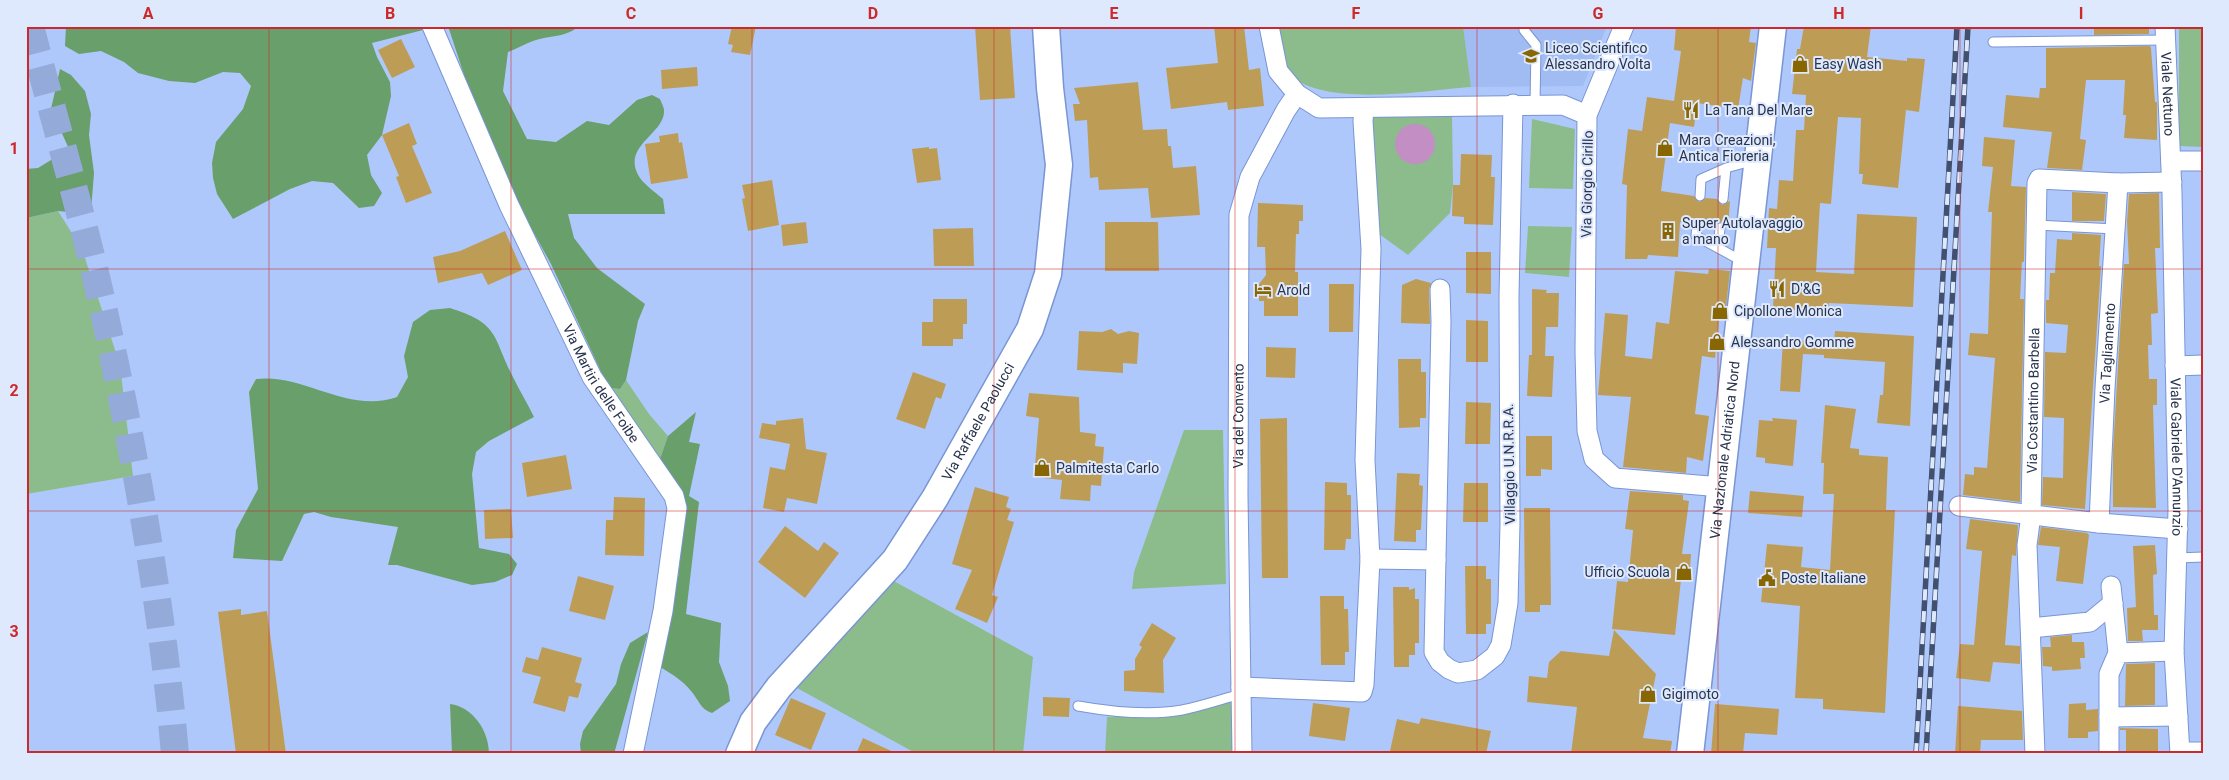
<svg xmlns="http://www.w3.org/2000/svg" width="2229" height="780" font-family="Roboto,sans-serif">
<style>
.built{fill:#a1bbf3}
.green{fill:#8cbc8c}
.forest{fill:#699f6a}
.water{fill:#c28ec4}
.building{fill:#bd9d56}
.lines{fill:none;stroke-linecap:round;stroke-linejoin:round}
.highway-tunnel{stroke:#94aad9;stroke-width:28;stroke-dasharray:28 14;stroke-linecap:butt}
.lane-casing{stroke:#7995d3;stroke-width:11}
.street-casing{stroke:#7995d3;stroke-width:21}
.secondary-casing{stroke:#7995d3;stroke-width:29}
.lane{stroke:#fff;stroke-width:9}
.street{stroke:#fff;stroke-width:19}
.secondary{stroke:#fff;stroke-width:26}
.rail-casing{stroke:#42506f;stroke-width:5.5}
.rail{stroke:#dfe9fd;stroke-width:4;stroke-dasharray:11;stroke-linecap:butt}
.grid{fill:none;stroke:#cd292a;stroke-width:1;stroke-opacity:0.55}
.labels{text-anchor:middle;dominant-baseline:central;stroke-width:4;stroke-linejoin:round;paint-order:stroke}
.poi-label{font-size:14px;fill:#28344e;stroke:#dfe9fd;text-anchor:start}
.street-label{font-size:14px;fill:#28344e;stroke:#dfe9fd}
.neatline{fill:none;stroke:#cd292a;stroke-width:2}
.grid-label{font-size:16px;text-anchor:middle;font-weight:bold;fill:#cd292a}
</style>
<rect width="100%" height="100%" fill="#afc8fc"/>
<path class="built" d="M1463,26H1607L1583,86L1471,87Z"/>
<path class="green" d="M1272,26H1463L1471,87C1427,90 1315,110 1286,70C1280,61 1275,37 1272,26Z
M2179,26H2203V147L2179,146Z
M1368,112H1452L1453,185L1450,213L1408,255L1375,231Z
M1532,119L1575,129L1573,189L1529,188Z
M58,211L82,249L120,365L133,476L26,494V218Z
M1528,226L1572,227L1569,277L1525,273Z
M626,380L649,414L668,436L660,459L611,388L620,389Z
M1184,430H1223L1226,584L1132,589L1134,572Z
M890,579L1033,657L1023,754H917L797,688Z
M1232,700L1233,754H1105L1107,717L1135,716Z"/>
<path class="forest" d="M66,26H426L427,29L372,43L377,57L390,82L391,96L382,135L367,155L371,175L382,193L374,206L359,208L333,183L312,181L290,189L233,219L217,194L213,178L212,163L216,142L243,109L251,86L240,73L223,72L195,83L169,81L138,73L124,62L101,51L79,54L65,46Z
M448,26H579C566,38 549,35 533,41C525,44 516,49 508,52L503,91L527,139L556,142L587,121L609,125L637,100L652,95L660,99C661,102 664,107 664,110C666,134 619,146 640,178C646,186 656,193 663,199L665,214H568L574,238L597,268L645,304L638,321L626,380L620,389L611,388L603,376L551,264L501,173L470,93Z
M60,69L71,75L85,91L91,114L89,135L94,173L91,211L79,213L58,211L26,218V169L38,168L69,149L51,109Z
M450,308C501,324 492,337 514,379C520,392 528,404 534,417L489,441L476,452L472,474L479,548L509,554L517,564L512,575L495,582L472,585L397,565H388L398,527L331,517L314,512L304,514L282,561L233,558L236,530L258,489L249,392L256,379C304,373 347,414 397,397L408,377L404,356L413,322L430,310Z
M696,412L689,442L700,444L689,496L699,502L686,614L721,623L719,662L728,686L730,701L712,713C700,709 699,700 691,691C682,680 672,674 660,667L659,650L678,578L685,517L682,498L660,459L668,436Z
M648,632L614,754H581L580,744L583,731L616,684L621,664L630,643Z
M450,704C473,707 489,731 489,754H452Z"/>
<path class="water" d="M1395 144a20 20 0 1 1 40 0a20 20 0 1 1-40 0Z"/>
<path class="building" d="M732,26H756L750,55L731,52L733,45L728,44Z
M975,26H1010L1015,98L980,100Z
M1214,26H1244L1249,70L1260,68L1264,106L1228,110L1227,102L1171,109L1166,68L1218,63Z
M1676,26H1751L1749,42L1756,43L1751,81L1743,78L1738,109L1697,103L1694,127L1670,123L1661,191L1694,196L1699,202L1706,198L1717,199L1722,205L1730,201L1728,228L1721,222L1717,223L1714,226L1703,225L1702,221L1698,218L1694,219L1691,223L1680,222L1678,257L1648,255L1647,259H1625L1627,185L1622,184L1628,129L1642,131L1647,97L1674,101L1681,51L1674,50Z
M1804,26H1871L1867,57L1907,61V58L1925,59L1919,112L1906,110L1898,188L1862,184L1863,174H1859L1861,118L1838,117L1831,204L1820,203L1816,272L1854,274L1857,214L1917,217L1913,307L1829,303L1828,312L1773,309L1776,248H1767L1769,208L1777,209L1779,180L1793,181L1796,130H1804L1806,95L1792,94L1797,49H1800Z
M2094,26H2149V34L2094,35Z
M401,39L415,67L392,78L378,50Z
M2150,46L2151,48L2155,102H2157V140L2124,138L2126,115H2123L2125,80H2086L2080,139L2086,140L2082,170L2047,168L2052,132L2003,127L2006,95L2039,98L2040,88H2046V48Z
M697,67L698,86L662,89L661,70Z
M1138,82L1143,130L1167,129L1168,146H1171L1173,168L1196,166L1200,215L1151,218L1148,188L1099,190L1098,177L1090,178L1087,120L1075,121L1073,104H1080L1074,88Z
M409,123L417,144L412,146L432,193L406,203L396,177L399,176L382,135Z
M678,133L679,143L682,142L688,178L651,184L645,144L660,142L659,136Z
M1984,137L2015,140L2011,186L2026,187L2024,262H2022L2020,299H2024L2020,502L1963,495L1965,474L1974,475V467L1987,468L1995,358L1968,355L1970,333L1988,334L1992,212H1988L1993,167L1982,166Z
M929,147V149L937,148L941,180L917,183L912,149Z
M1461,154L1492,155L1491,177H1495L1493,225L1464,224V217L1452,216L1453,185H1460Z
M772,180L779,225L748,231L742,199L745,198L742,185Z
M2072,192L2106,194L2104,221H2072Z
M2159,193L2160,248H2155L2158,313L2151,314L2152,345H2148L2149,379H2157V405H2153L2156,508L2113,507V450L2124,264H2129L2127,221L2129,194Z
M1258,203L1303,205V221H1299V234H1296L1295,272H1298V316H1264V301H1259V284L1266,275L1265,247H1257Z
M806,222L808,243L783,246L781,225Z
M1105,222H1158L1159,271H1105Z
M973,228L974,266H934L933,229Z
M505,231L522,270L488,285L482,273L438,283L433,257L460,251Z
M2072,233L2101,235L2099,266H2101L2085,509L2042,505L2043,477L2063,478L2064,418L2044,417L2045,352L2066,353L2068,325L2046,323V300H2049L2050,273H2055L2057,239L2072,240Z
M1466,252H1491V294L1466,293Z
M1709,269L1730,271L1726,307H1723L1722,320L1719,319L1715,358L1702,356L1695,414L1709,416L1703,461L1687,457L1686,473L1623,467L1631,397L1598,395L1605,313L1628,315L1625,356L1652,359L1656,322L1669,324L1675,271L1708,274Z
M1416,279L1431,283L1429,289L1430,324L1401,323L1402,285Z
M1329,284H1354L1353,332H1329Z
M1532,289L1547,290L1546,293H1559L1558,327H1546L1545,356H1554L1552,397L1527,396L1529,355H1532Z
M933,299H967V324H963V339H953V346H922V322H933Z
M1466,320L1488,321V362H1466Z
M1111,329L1118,334L1129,331L1139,333L1137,364L1123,363V373L1077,370L1079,331L1102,332Z
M1835,331L1914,336L1910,426L1877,423L1880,395H1883L1885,362L1824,358V355L1803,354L1800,392L1780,391L1783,339L1834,343Z
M1266,347L1296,348L1295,378L1266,377Z
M1398,359H1421V372H1426V418H1420V427L1399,428Z
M913,372L946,384L941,399L936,397L925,429L896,419Z
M1029,393L1079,397L1080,432L1096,434L1095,446L1104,447L1101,486L1091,485L1090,501L1060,499L1062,480L1034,477L1039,418L1026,416Z
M1466,402L1491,403L1490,444H1465Z
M1825,405L1856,409L1850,448L1859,449V455L1888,457L1886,510H1895L1885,713L1823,709V699L1795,698L1800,606L1761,602L1767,544L1803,547L1801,567L1830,570L1834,494H1823L1824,463H1821Z
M803,418L806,449L827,453L817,504L787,498L784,512L763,508L770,467L785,470L790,444L759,438L762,423L776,425V421Z
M1287,418L1288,578H1262L1260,419Z
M1772,418L1797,420L1793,466L1765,463V458L1756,457L1759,420L1773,421Z
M1526,436H1552V470L1541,469V476H1526Z
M566,455L572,489L527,497L522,463Z
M1397,473L1420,474L1419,485L1423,486L1421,530H1416V542L1394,541Z
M1325,482L1347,483V495H1351V539H1346L1345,550H1324Z
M1464,483H1488V522H1463Z
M975,487L1009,497L1006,507L1011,509L1007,520L1014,522L992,595L998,597L987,623L955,609L972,570L952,564Z
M1630,491L1683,495V500L1689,501L1682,554H1691L1689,581L1681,580L1675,635L1612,629L1617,581L1628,582L1633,530L1625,529Z
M1750,491L1804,496L1802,517L1748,513Z
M614,497L645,498L644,556L605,555L606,520H613Z
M1524,508H1550L1551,605H1540V612H1525Z
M511,509L513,538L485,539L484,510Z
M1970,519L2018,525L2016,556L2012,555L2005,645L2020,646V664L1993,662L1990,682L1956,678L1960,644L1974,645L1982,551L1966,549Z
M785,526L818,551L824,542L839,553L805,598L758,562Z
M2041,527L2087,533L2089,535L2083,584L2056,581L2060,547L2038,545Z
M2155,545L2157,574L2153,575L2154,615H2158V630H2142L2143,641H2128L2127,608L2136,607L2133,546Z
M1465,566H1486V579H1491V624H1486V634H1466Z
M578,576L614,586L605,620L569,611Z
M1393,587H1409V590L1415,588V599H1419V643H1415V655H1409V667H1394Z
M1320,596H1344V609H1348L1349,652H1345V665H1321Z
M241,609V615L267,611L286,754H236L218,612Z
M1152,623L1176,638L1163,660L1164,693L1124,691V671L1135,670V659L1142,647L1139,645Z
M1614,630L1656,674L1643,738L1672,741L1670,754H1571L1577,707L1527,702L1529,676L1547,678L1549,662L1561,651L1609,656Z
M2072,635V642H2084L2085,658H2080L2081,669L2052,671V667L2043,666L2042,647H2051L2050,637Z
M542,647L582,658L575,682L582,684L578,698L569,696L565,712L533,703L541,677L522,672L526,657L538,660Z
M2155,663V705L2125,706L2126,664Z
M1043,697L1070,698L1069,717L1043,716Z
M791,698L826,713L811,750L775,735Z
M1313,703L1350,708L1345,741L1309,736Z
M2086,703V710L2098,709V731L2088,732V738H2068L2069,704Z
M1715,704L1779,709L1777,735L1745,733L1743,754H1711Z
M1958,706L2022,711L2023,740H1981L1980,754H1955Z
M1421,718L1491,731L1486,754H1405L1390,751L1397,719L1419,724Z
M2120,728L2158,729V754H2126V730H2120Z
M863,738L898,754H856Z"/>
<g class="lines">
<path class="highway-tunnel" d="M30,26C54,120 82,213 103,307C135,455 162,604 175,754"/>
<g class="lane-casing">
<path id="lane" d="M1524,30L1536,45L1535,105
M1993,42L2165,40
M1700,196L1701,179L1726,168L1755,160
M1723,199L1726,168
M1697,224L1696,236L1744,262
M2036,225L2115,229
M1718,248L1720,228
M2177,558L2203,557
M1078,706C1112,712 1148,716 1182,710C1202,706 1222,699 1241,694"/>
</g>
<g class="street-casing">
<g id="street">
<path id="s1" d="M432,26L509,205L592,377L674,496L677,508L663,611L633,754"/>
<path d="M1269,26L1278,71L1297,94L1319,108L1563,105L1587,115"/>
<path d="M1624,26L1587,115L1585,352L1587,431L1594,459L1615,478L1721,487"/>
<path id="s2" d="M2165,26L2172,193L2178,510L2174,651L2180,754"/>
<path d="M2171,161H2203"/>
<path d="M1440,289L1441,322L1434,652L1440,662L1449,669L1458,673L1477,670L1495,656L1501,645L1508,603L1510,524L1509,297L1513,104"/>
<path d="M2175,366L2203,365"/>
<path d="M1959,506L2099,523L2178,529"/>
<path id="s3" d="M2099,523L2105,388L2118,183"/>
<path d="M1370,559L1436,560"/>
<path d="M2111,586L2118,653"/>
<path d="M2031,628L2090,622L2113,603"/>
<path d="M2174,651L2118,653L2109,674V717L2178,716"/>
<path d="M1241,687L1362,692L1364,685L1370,559L1365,460L1371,249L1363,121L1364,108"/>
<path d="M2180,752H2203"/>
<path id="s4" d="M1242,754L1238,496L1239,215L1250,177L1286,110L1297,94"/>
<path id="s5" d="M2035,754L2027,545L2031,515L2037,183L2039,179L2118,183L2172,182"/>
<path d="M2109,754V717"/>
</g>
</g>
<g class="secondary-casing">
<g id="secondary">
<path id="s6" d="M739,754L753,722L779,687L895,560L935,498L1030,329L1048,274L1059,165L1050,88L1046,26"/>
<path id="s7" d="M1690,754L1773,26"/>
</g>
</g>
<use href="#lane" class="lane"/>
<use href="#street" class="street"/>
<use href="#secondary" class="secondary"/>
<g class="rail-casing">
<path id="rail" d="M1916,754L1957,26
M1926,754L1968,26"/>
</g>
<use href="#rail" class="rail"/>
</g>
<path class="grid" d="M269,26V754M511,26V754M752,26V754M994,26V754M1235,26V754M1477,26V754M1718,26V754M1960,26V754M26,269H2203M26,511H2203"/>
<defs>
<g id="school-bare" transform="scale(1.35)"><path d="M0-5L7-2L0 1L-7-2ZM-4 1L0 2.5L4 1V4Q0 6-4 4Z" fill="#886602" stroke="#dfe9fd" stroke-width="2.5" paint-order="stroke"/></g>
<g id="shop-bare" transform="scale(1.35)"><path d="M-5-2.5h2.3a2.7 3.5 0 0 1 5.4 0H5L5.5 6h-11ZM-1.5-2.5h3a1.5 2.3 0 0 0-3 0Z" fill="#886602" stroke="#dfe9fd" stroke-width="2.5" paint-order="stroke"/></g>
<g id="restaurant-bare" transform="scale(1.35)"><path d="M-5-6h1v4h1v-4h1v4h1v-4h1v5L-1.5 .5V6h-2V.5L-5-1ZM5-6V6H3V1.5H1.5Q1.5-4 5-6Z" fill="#886602" stroke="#dfe9fd" stroke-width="2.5" paint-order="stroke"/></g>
<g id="building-bare" transform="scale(1.35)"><path d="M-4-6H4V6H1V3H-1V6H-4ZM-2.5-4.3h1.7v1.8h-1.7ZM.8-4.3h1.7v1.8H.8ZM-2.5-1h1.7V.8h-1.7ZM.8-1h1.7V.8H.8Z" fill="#886602" stroke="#dfe9fd" stroke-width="2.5" paint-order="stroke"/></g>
<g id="hotel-bare" transform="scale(1.35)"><path d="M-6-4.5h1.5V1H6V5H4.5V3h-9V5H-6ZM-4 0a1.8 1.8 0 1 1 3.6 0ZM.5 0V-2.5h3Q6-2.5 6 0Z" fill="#886602" stroke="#dfe9fd" stroke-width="2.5" paint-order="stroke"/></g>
<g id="civic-bare" transform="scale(1.35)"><path d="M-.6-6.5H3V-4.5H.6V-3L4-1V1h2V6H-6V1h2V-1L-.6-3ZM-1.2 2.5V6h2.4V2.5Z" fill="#886602" stroke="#dfe9fd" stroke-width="2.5" paint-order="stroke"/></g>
</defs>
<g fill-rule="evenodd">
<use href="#school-bare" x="1531" y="56"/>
<use href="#shop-bare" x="1800" y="64"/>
<use href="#restaurant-bare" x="1691" y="110"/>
<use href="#shop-bare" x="1665" y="148"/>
<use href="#building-bare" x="1668" y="231"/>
<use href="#restaurant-bare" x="1777" y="289"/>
<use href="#hotel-bare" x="1263" y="290"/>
<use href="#shop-bare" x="1720" y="311"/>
<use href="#shop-bare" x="1717" y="342"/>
<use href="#shop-bare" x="1042" y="468"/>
<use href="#shop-bare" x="1684" y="572"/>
<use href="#civic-bare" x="1767" y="578"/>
<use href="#shop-bare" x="1648" y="694"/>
</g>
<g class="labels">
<g class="poi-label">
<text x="1545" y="48">Liceo Scientifico<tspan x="1545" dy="16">Alessandro Volta</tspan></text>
<text x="1814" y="64">Easy Wash</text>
<text x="1705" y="110">La Tana Del Mare</text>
<text x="1679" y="140">Mara Creazioni,<tspan x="1679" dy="16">Antica Fioreria</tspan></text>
<text x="1682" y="223">Super Autolavaggio<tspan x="1682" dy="16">a mano</tspan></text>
<text x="1791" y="289">D'&amp;G</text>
<text x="1277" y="290">Arold</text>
<text x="1734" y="311">Cipollone Monica</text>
<text x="1731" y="342">Alessandro Gomme</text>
<text x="1056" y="468">Palmitesta Carlo</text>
<text x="1670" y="572" text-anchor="end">Ufficio Scuola</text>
<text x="1781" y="578">Poste Italiane</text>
<text x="1662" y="694">Gigimoto</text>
</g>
<g class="street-label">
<text stroke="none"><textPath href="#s2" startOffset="68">Viale Nettuno</textPath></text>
<text transform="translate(1587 184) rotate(-89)">Via Giorgio Cirillo</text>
<text stroke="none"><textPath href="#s3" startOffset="170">Via Tagliamento</textPath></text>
<text stroke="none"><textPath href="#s1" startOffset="396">Via Martiri delle Foibe</textPath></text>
<text stroke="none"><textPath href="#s5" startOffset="354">Via Costantino Barbella</textPath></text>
<text stroke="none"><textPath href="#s4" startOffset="338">Via del Convento</textPath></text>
<text stroke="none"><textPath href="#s6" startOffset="412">Via Raffaele Paolucci</textPath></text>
<text stroke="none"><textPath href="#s7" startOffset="306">Via Nazionale Adriatica Nord</textPath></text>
<text stroke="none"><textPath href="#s2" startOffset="431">Viale Gabriele D'Annunzio</textPath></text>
<text transform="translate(1509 464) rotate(-91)">Villaggio U.N.R.R.A.</text>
</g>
</g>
<rect width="2229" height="780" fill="none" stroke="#dfe9fd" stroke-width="55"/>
<rect x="28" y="28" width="2174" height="724" class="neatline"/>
<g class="grid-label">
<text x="148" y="19">A</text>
<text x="390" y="19">B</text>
<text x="631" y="19">C</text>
<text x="873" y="19">D</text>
<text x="1114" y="19">E</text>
<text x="1356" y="19">F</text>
<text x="1598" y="19">G</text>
<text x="1839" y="19">H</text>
<text x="2081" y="19">I</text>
<text x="14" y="154">1</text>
<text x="14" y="396">2</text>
<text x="14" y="637">3</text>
</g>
</svg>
